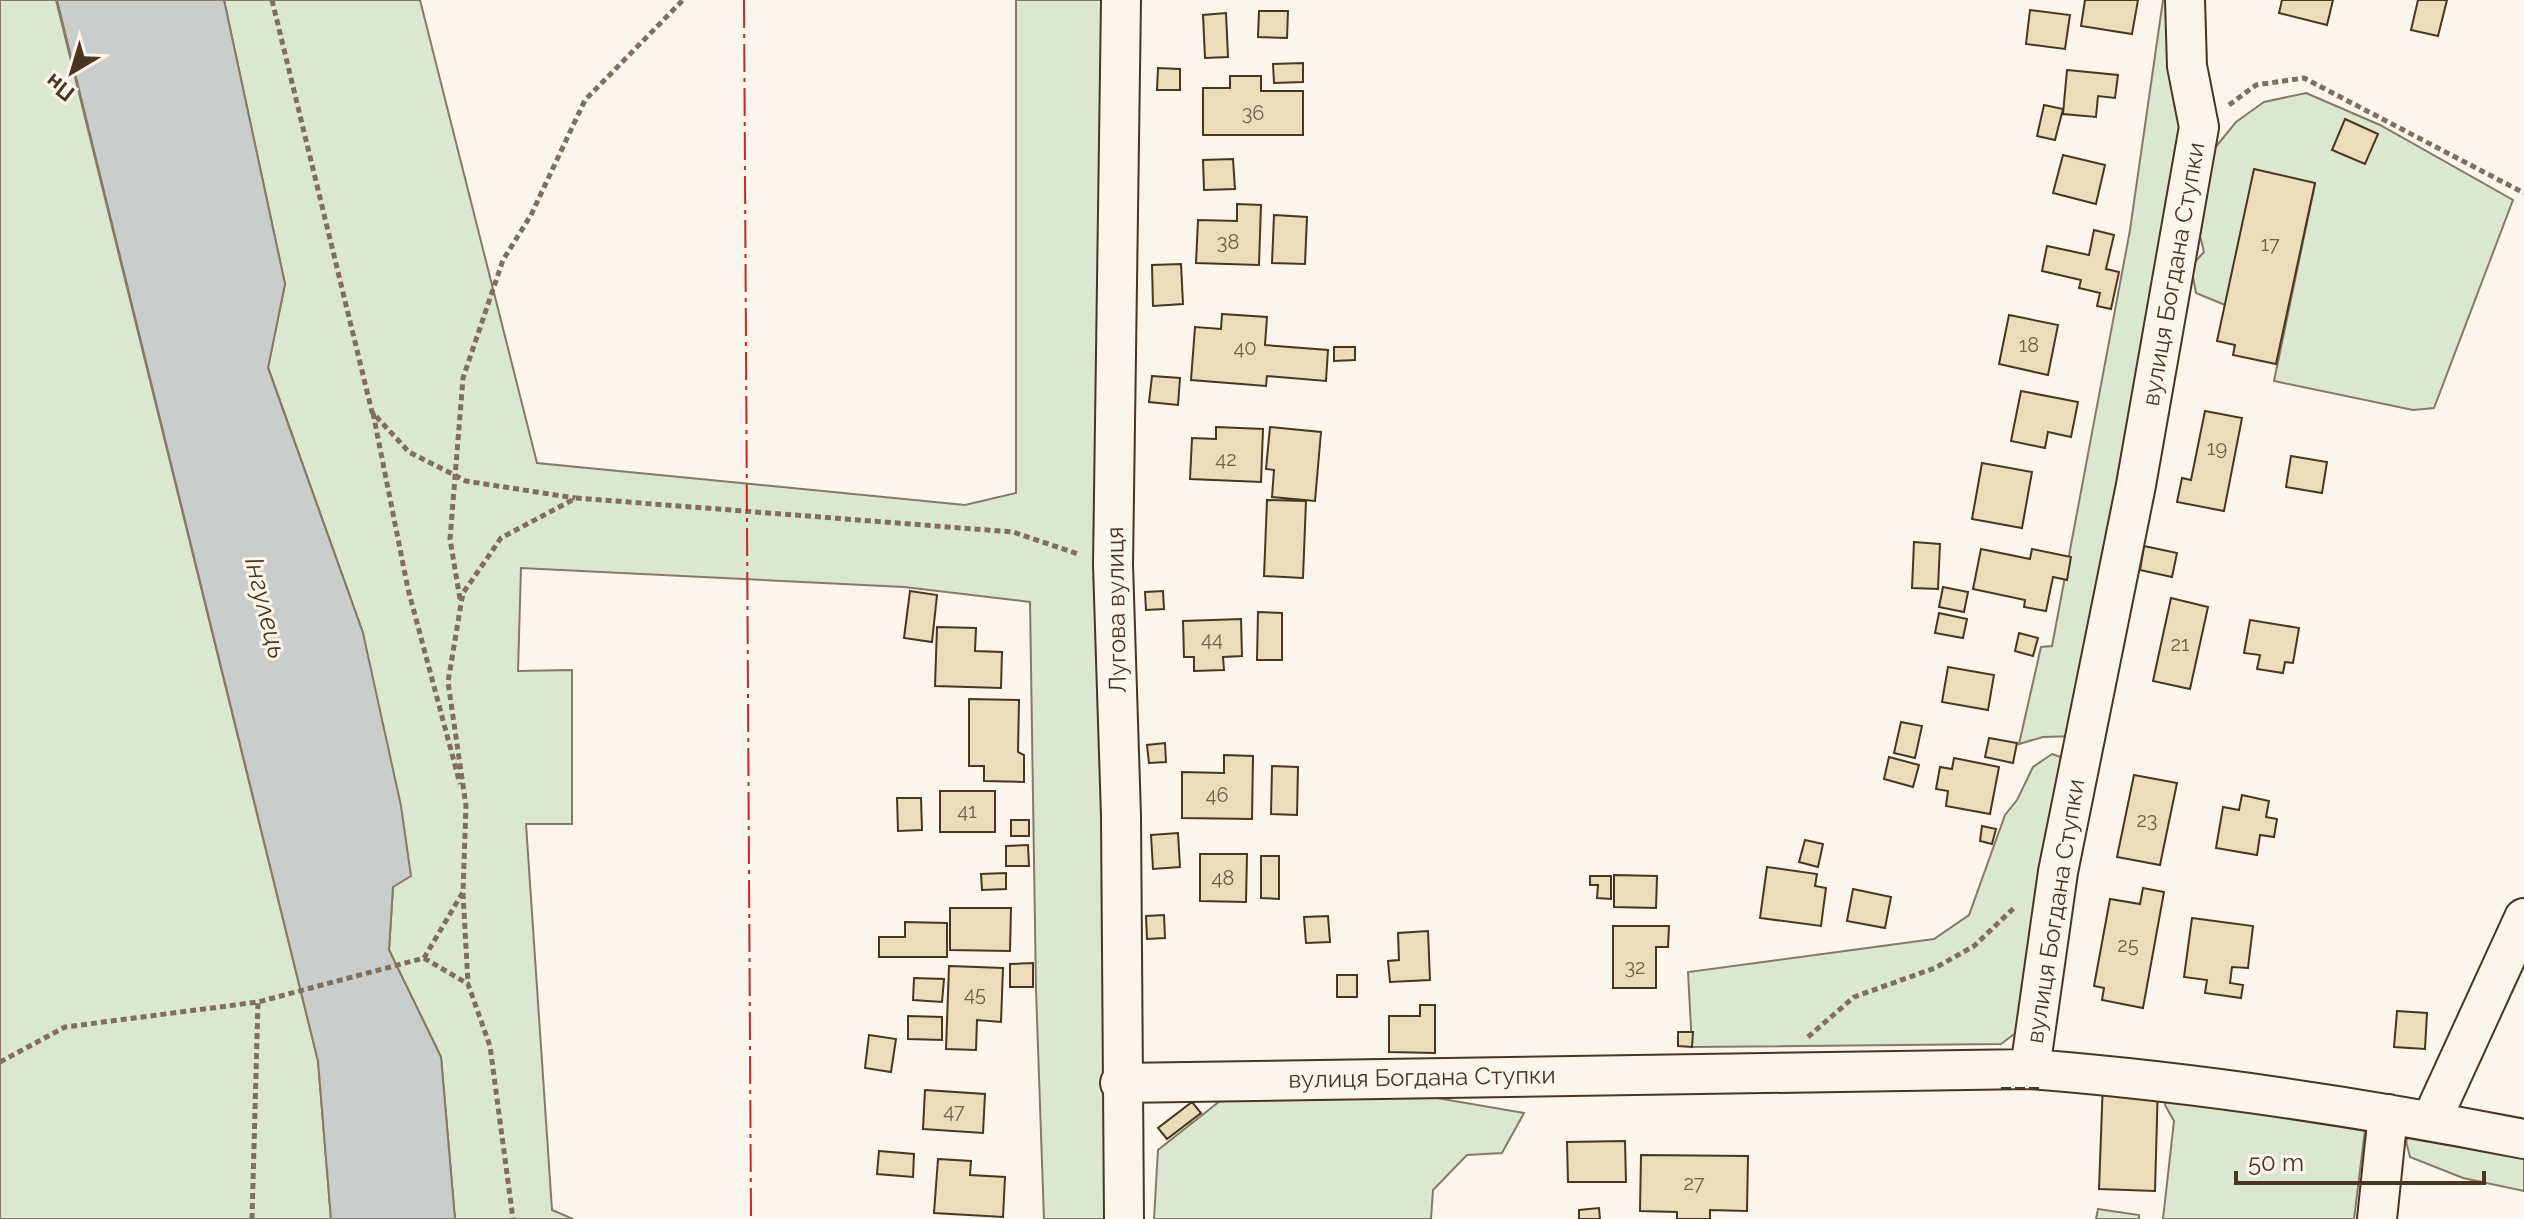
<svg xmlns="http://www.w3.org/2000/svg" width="2524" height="1219" font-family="Raleway,sans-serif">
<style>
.green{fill:#dce7d0;stroke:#887966;stroke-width:2}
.water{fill:#c9cecd;stroke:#887966;stroke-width:2}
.building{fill:#ecdcbc;stroke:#4a3520;stroke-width:2}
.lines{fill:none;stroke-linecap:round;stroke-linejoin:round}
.minor-casing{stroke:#4a3520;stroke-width:42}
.path{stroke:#7f6f5c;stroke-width:5;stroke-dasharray:6 4;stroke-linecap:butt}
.minor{stroke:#fbf6e9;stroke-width:38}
.fence{stroke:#4a3520;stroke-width:2;stroke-dasharray:10 4;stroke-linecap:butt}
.power{stroke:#c62828;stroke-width:2;stroke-dasharray:28 6 4 6;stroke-linecap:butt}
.labels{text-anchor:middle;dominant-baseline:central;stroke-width:6;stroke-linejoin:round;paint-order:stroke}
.number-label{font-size:20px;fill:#725f47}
.street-label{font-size:24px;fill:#4a3520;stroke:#fbf6e9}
.water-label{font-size:26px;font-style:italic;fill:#4a3520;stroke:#fbf6e9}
</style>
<rect width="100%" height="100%" fill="#fbf6e9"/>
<path class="green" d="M0,0H56L318,1061L331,1219H0Z
M224,0H420L537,463L965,505L1016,493V0H1113L1114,1219H1044L1036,990L1030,602L904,587L521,568L518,671L572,670V824H526L552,1210L573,1219H455L441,1057L389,950L393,887L363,633L268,367L285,284Z
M2163,0H2177L2194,141L2076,736L2043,737L2019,744L2041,647L2052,646L2130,230Z
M2306,93L2380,125L2513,200L2434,408L2413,410L2274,381L2315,184L2225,305L2196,293L2191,266L2204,252L2200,236L2214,149L2236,122L2264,102Z
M2052,754L2072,761L2017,1032L2001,1044L1692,1047L1688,972L1934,939L1969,915L2005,815L2017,800L2033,767Z
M1402,1092L1524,1113L1502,1153L1467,1155L1433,1190L1431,1219H1154L1158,1150L1225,1097Z
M2166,1094L2366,1122L2354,1219H2163L2174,1121L2165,1105Z
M2412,1130L2524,1141V1191L2463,1178L2410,1157L2406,1141Z
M2098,1209L2139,1215V1219H2096Z"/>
<path class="water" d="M57,0H224L285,284L268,368L363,633L401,806L411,876L393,887L389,950L441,1057L455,1219H331L318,1061Z"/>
<path class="building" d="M2085,0H2138L2132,34L2081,26Z
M2282,0H2333L2327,25L2279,13Z
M2418,0H2447L2438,36L2411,30Z
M2030,10L2070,15L2065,49L2026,44Z
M1259,11H1288L1287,38L1258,37Z
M1226,13L1228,57L1205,58L1203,15Z
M1303,63V82L1274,83L1273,64Z
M1158,68L1180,69V90H1157Z
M2067,70L2118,75L2115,98L2098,96L2096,117L2063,114Z
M1230,76H1261V91H1303V135H1203V88H1230Z
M2044,105L2063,109L2055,140L2037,136Z
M2345,119L2378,134L2365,164L2332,150Z
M2063,155L2105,165L2096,204L2053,193Z
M1233,159L1235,189L1204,190L1203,160Z
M2254,169L2315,183L2276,364L2233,355L2235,345L2217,341Z
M1237,204L1261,205L1259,265L1196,263L1198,220L1237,221Z
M1274,215L1307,217L1305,264L1272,263Z
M2094,230L2114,235L2106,269L2119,272L2111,309L2097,306L2100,293L2079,288L2081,280L2042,271L2047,246L2089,255Z
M1181,264L1183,304L1153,306L1152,265Z
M1222,314L1267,317L1265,345L1328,350L1326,381L1267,376L1266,386L1191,380L1195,327L1221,329Z
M2009,315L2058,325L2048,375L1999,364Z
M1334,347H1355V360L1334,361Z
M1152,376L1180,378L1178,405L1149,402Z
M2021,391L2078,402L2071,437L2048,432L2045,448L2011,441Z
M2205,411L2242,418L2224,511L2177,502L2182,478L2191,480Z
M1216,427L1263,429L1261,482L1190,479L1192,438L1216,439Z
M1270,427L1321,432L1315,501L1272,497L1274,470L1266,469Z
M2291,456L2327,462L2322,493L2286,487Z
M1982,463L2032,472L2022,528L1972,519Z
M1267,500L1306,501L1303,578L1264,576Z
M1914,542L1940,544L1938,589L1912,588Z
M2144,546L2177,553L2172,577L2140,570Z
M1981,549L2030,559L2032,549L2071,557L2067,580L2053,577L2046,611L2024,607L2025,600L1973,589Z
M1943,587L1968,592L1964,612L1939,607Z
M910,591L937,595L932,642L904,638Z
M1163,591L1164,609L1146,610L1145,592Z
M2171,598L2208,607L2190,689L2153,681Z
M1258,612L1282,613V660H1257Z
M1939,613L1967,619L1963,638L1935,633Z
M1241,619L1242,656L1223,657L1224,670L1194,671V657H1184L1183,621Z
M2250,620L2299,628L2293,663L2285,662L2283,673L2257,669L2260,655L2244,653Z
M937,627L976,628L975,651L1002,652L1001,688L935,686Z
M2019,633L2038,638L2033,656L2015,651Z
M1948,667L1994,675L1988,710L1942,702Z
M969,699L1019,700L1018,752L1024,755V782L984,781V766H969Z
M1901,722L1922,726L1915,758L1894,753Z
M1989,738L2017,743L2013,763L1985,757Z
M1165,743L1166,762L1149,763L1147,745Z
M1224,755L1253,756L1252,819L1182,818V772L1224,773Z
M1889,757L1919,765L1913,787L1884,779Z
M1954,758L1999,767L1990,814L1946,806L1948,791L1936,789L1940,767L1952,769Z
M1272,766L1298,767L1297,815L1271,814Z
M2134,775L2177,783L2160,865L2117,857Z
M940,791H995V832H940Z
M2242,795L2269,801L2266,817L2277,819L2274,837L2260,835L2257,855L2216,848L2223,807L2239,810Z
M897,798H921L922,830L898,831Z
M1011,820H1029V836H1011Z
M1982,826L1996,829L1992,844L1980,841Z
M1178,833L1180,867L1153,869L1151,835Z
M1805,840L1823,844L1818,867L1799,862Z
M1028,845L1029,866H1006V846Z
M1200,854H1247L1246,902L1200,901Z
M1261,856H1279V899L1261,898Z
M1767,867L1817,874L1815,886L1826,888L1821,926L1760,918Z
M1006,873V889L982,890L981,874Z
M1614,875L1657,876L1656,908L1614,907Z
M1590,876H1611V899L1597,898L1598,885H1590Z
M2143,888L2164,892L2143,1008L2102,1000L2104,988L2094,986L2110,899L2140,904Z
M1853,889L1891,897L1885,928L1847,921Z
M950,908H1011L1010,951L950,950Z
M1164,915L1165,938L1147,939L1146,916Z
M1328,916L1330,942L1306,943L1304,917Z
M2192,918L2253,926L2248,968L2232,967L2230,983L2243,985L2241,998L2205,993L2207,980L2184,977Z
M905,922L947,923V957H879V937H905Z
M1613,926H1669L1668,947H1656V988H1613Z
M1428,931L1430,980L1390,982L1388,961L1399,960L1398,933Z
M1033,963V987H1010V964Z
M949,966L1003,968L1001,1022L977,1020L976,1050L946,1049Z
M1337,975H1357V997H1337Z
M914,978L944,979L942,1002L913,1000Z
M1420,1005H1435V1053L1389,1052V1016H1420Z
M2397,1011L2427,1013L2425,1049L2394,1047Z
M908,1016L942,1017V1040L908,1039Z
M1678,1032H1693L1692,1047L1678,1046Z
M869,1035L896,1039L891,1072L865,1068Z
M2103,1081L2158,1083L2155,1191L2099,1189Z
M925,1090L985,1094L983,1133L923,1129Z
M1192,1102L1201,1113L1167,1139L1158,1128Z
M1625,1141L1626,1182H1568L1567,1142Z
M879,1151L914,1154L913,1177L877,1174Z
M1641,1155L1748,1156L1747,1211L1710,1210V1219H1677V1212L1640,1211Z
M938,1159L971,1161L970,1175L1005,1177L1003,1217L934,1213Z
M1599,1208L1600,1219H1579V1210Z"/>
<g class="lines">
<g class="minor-casing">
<path id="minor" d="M1121,0L1113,565L1121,816L1124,1219
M2030,1069L2058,872L2136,485L2199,127L2187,66L2185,0
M1120,1083L2030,1069C2196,1082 2360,1107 2524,1139
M2431,1121L2524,918
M2377,1219L2388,1114"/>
</g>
<path class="path" d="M272,0L372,412L409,452L466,481L575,498
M2229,105L2256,85L2304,78L2524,193
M373,413L408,589L460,784
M460,599L450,539L463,378L503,260L531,215L585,100L683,0
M463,893L468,983
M424,958L468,984L490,1046L513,1219
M1808,1037L1854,997L1935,968L1974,946L2016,906
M0,1062L65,1027L258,1002L424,958L463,892L466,806L448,682L461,604L463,593L501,538L576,498L1013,532L1078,554
M252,1219L258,1002"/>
<use href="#minor" class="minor"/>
<path class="fence" d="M2001,1088H2041"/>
<path class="power" d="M744,0L751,1219"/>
</g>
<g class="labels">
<g class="number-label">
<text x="1253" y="113">36</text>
<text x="1228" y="242">38</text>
<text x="2270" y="244">17</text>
<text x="2029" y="345">18</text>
<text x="1245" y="348">40</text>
<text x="2217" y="448">19</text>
<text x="1226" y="459">42</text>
<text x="1212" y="639">44</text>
<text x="2180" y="644">21</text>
<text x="1217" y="795">46</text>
<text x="967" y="811">41</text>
<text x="2147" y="820">23</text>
<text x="1223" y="878">48</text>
<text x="2128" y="945">25</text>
<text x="1635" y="967">32</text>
<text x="975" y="994">45</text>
<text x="954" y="1111">47</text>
<text x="1694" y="1183">27</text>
</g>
<g class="street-label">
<text transform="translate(2173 274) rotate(-80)">вулиця Богдана Ступки</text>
<text transform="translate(1116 610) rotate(-91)">Лугова вулиця</text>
<text transform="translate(2055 911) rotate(-81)">вулиця Богдана Ступки</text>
<text transform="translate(1422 1077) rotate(-1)">вулиця Богдана Ступки</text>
</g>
<g class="water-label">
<text transform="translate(266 608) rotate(76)">Інгулець</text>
</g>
</g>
<g transform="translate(72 72) rotate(218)" stroke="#fbf6e9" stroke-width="6" paint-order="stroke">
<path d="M0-6L14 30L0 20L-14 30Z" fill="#4a3520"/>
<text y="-12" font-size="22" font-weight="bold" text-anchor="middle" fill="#4a3520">Пн</text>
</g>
<path d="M2236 1171v12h248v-12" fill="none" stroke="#4a3520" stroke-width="4"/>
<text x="2248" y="1171" font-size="24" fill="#4a3520" stroke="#fbf6e9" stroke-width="6" paint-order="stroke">50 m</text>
</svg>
